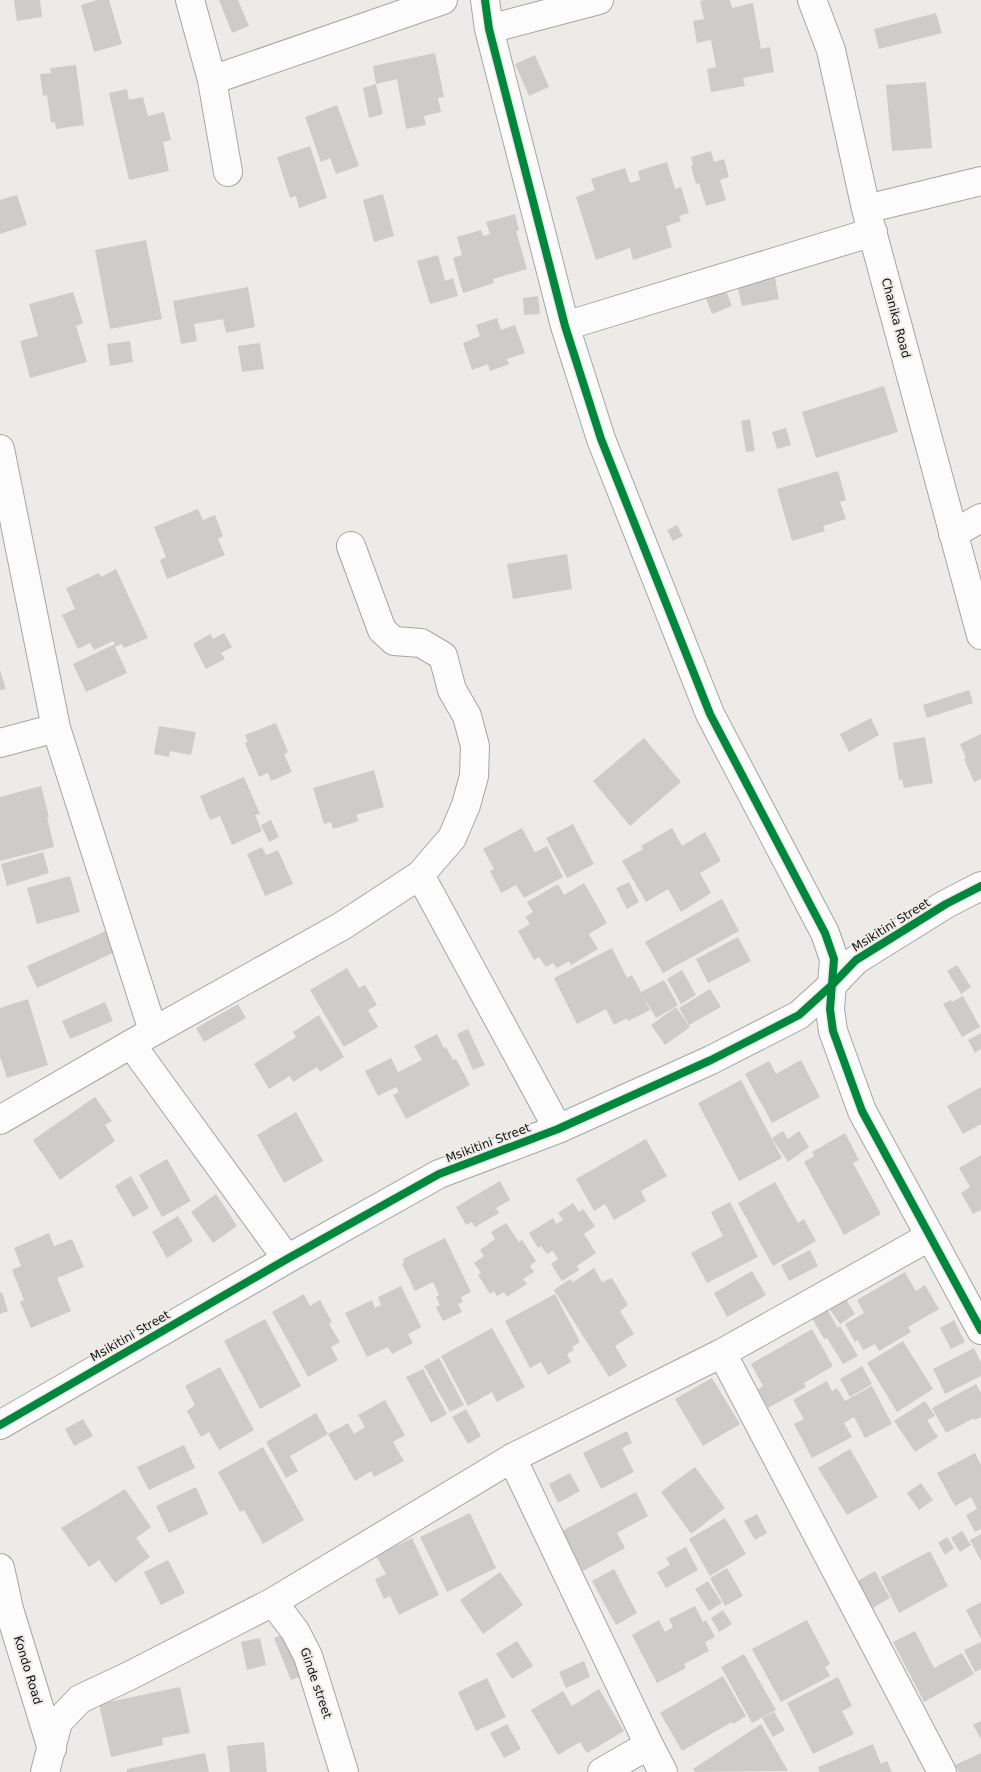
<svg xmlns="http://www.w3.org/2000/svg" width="981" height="1772" font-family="'DejaVu Sans',sans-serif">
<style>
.building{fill:#ceccca}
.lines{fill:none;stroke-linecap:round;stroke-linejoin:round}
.minor-casing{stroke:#a6a5a3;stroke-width:30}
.minor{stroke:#fcfcfc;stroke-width:28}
.cycleway-casing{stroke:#eeece7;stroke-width:11}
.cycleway{stroke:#00873e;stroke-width:8}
.labels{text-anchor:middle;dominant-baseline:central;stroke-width:4;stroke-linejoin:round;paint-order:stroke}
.street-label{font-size:12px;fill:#151412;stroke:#eeece7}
</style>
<rect width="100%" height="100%" fill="#edebe8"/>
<path class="building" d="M14,0H40L42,17L17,21Z
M97,0H109L122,44L94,52L81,5Z
M219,0H238L249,26L232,33Z
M706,0H730L732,8L753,3L761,49L770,47L774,72L743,78L745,86L711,92L707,69L716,67L711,40L697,43L693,21L704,19L700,1Z
M936,13L942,33L879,49L874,29Z
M435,53L444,97L438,98L441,112L424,116L426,125L406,129L397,79L376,84L373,66Z
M535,55L549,87L529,96L515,64Z
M76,65L84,125L56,129L55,122L51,123L47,95L43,96L40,74L51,73L50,68Z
M926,82L932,148L892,151L886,85Z
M376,84L383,114L369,118L363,88Z
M127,89L129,100L143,97L148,116L164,112L171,140L163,142L169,171L129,180L109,93Z
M337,105L359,166L336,174L330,158L321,162L305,117Z
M310,146L327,198L299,208L296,196L290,198L277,157Z
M711,151L714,162L724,159L729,177L720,180L726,200L706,206L699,183L696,184L691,166L693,165L691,157Z
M667,162L675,189L681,187L689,213L679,216L681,221L666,226L672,247L633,260L630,248L596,260L576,197L595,190L591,179L625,168L630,183L640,180L638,171Z
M383,194L394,236L374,242L363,200Z
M17,195L27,225L0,234V200Z
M515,214L519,230L516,231L527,269L493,279L494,283L463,293L453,258L462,255L457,237L481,230L483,236L490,234L486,222Z
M146,240L162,319L110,329L95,250Z
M438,255L445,281L453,278L458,296L430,304L417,261Z
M774,273L779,299L742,306L736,280Z
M248,287L255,327L226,333L223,319L194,324L197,341L181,344L173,301Z
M725,288L732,306L712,314L705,296Z
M73,292L83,323L76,326L87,362L30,378L20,341L38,336L29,304Z
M538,296L540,314L524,315L523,298Z
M497,318L501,330L515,325L525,353L507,359L509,364L490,371L488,364L472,370L463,343L480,336L476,325Z
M130,341L133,362L110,366L107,344Z
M260,343L264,369L242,372L238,346Z
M884,386L898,432L816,458L802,412Z
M750,419L755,451L746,452L741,421Z
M786,428L791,445L777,449L772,432Z
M838,471L846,500L840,502L846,519L823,526L825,531L792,541L777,489Z
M198,509L203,520L215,515L223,536L218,539L225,555L167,579L160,560L166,557L154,527Z
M677,525L683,536L673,541L667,530Z
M567,554L572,589L513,599L507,564Z
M116,569L148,638L124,648L122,644L115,647L127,673L86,692L73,664L115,644L113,641L94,650L90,643L78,649L62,615L75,609L66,588L99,573L101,577Z
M224,633L232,647L221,653L225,659L206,669L193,644L210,634L213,639Z
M0,670L6,689L0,690Z
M969,690L973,703L927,718L923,705Z
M871,718L879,735L849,752L840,734Z
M276,723L288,752L284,754L292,772L271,781L268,773L259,777L245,743L248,742L245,735Z
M159,726L196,732L191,755L170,751L169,757L154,754Z
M981,734V779L974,782L964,759L966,758L960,744Z
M925,737L933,783L904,788L902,779L899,780L893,743Z
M644,738L681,782L630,826L593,781Z
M374,770L384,807L356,815L359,821L333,829L331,822L324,824L313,788Z
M244,777L260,814L255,815L262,831L232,845L220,816L210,820L200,796Z
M41,786L49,817H47L54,847L0,861V797Z
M271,820L279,837L269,842L261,825Z
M573,824L594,864L567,878L546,838Z
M522,828L534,851L536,852L547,846L563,877L524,898L516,885L501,893L490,871L494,869L483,849Z
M672,828L682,846L705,832L721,861L700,873L711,893L681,912L668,889L646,902L622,861L643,849L641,846Z
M262,847L266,855L278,850L293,884L265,896L247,854Z
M43,852L49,873L7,886L1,864Z
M70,876L80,912L37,924L27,888Z
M629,882L639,902L627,909L616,888Z
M584,883L607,923L589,934L598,949L571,965L569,961L557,968L553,963L546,967L539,957L534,960L518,931L530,924L525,917L533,912L527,902L558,884L564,895Z
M722,899L739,931L663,973L645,942Z
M106,931L113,953L37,988L27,966Z
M738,937L751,961L708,983L696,959Z
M612,948L627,978L632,975L641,992L664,980L678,1005L656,1018L643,996L650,1010L628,1021L627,1018L614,1025L606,1009L577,1024L554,978Z
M957,965L971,987L961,994L947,971Z
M347,968L359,988L365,985L377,1005L368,1010L378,1027L344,1047L310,990Z
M682,970L696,995L681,1004L667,979Z
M710,989L721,1007L689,1025L679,1008Z
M963,996L980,1027L962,1037L943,1004L951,1000L952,1002Z
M28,999L48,1065L7,1078L0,1057V1008Z
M105,1002L113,1021L70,1039L62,1021Z
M238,1004L246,1018L204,1042L196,1028Z
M676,1007L690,1027L665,1045L651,1025Z
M319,1015L344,1057L320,1072L317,1067L293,1082L290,1076L269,1089L254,1064L296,1037L293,1032Z
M468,1029L485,1065L473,1070L457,1034Z
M981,1033V1049L975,1053L968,1040Z
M437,1034L444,1048L446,1047L453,1060L456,1059L470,1085L406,1119L393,1095L399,1092L396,1087L378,1096L365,1071L391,1058L398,1072L422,1060L414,1046Z
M801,1060L820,1097L772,1123L745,1074L769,1061L776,1074Z
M741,1080L782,1158L739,1181L698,1103Z
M981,1087V1124L963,1134L947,1106Z
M95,1097L112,1121L105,1125L115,1141L60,1180L33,1140Z
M296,1112L323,1161L284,1183L257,1135Z
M783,1131L788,1139L799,1131L809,1147L788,1162L772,1138Z
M845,1133L859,1160L853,1163L881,1214L844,1235L804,1162L814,1156L812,1152Z
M646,1139L667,1176L641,1191L646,1201L614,1220L605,1204L594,1211L576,1179Z
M981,1155V1210L973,1214L961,1193L970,1187L959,1168Z
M167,1159L191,1201L162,1217L139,1175Z
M131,1176L149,1208L133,1217L115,1186Z
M500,1181L510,1200L496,1208L499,1213L475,1227L472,1222L466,1225L456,1207Z
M775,1182L798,1223L804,1219L816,1241L773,1266L738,1203Z
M216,1194L237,1226L213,1243L191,1212Z
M730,1202L758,1257L707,1283L691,1253L723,1236L711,1212Z
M573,1203L579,1212L583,1209L595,1226L584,1234L596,1253L577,1266L579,1270L562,1281L551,1264L558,1259L553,1251L547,1254L541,1246L538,1248L529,1233L553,1218L556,1224L563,1220L558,1213Z
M178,1216L193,1241L167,1258L152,1232Z
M506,1223L519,1242L522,1240L536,1261L530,1266L534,1272L523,1279L527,1284L507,1297L504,1292L497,1296L494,1291L490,1294L478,1275L481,1273L474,1263L484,1256L480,1250L495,1239L491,1232Z
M49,1233L54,1246L72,1239L84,1267L57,1278L71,1311L31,1328L20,1302L24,1300L12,1270L21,1266L14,1248Z
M445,1238L471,1292L461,1297L463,1302L458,1304L462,1312L443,1321L436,1307L440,1305L436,1297L439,1295L433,1282L415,1291L402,1264L404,1263L403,1259Z
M810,1250L818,1266L789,1281L781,1265Z
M594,1268L602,1282L612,1278L628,1305L620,1311L634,1334L615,1346L627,1366L609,1377L554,1290L570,1279L573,1282Z
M752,1271L766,1295L727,1317L714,1293Z
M905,1272L916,1291L925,1285L939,1309L908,1327L911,1332L879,1351L875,1344L863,1350L858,1340L855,1342L845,1324L864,1313L857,1300Z
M401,1286L421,1327L408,1334L413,1343L392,1354L388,1347L367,1357L345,1313L372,1300L375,1308L381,1305L378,1297Z
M2,1292L8,1311L0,1314V1293Z
M304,1294L310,1306L320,1300L332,1322L329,1324L340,1342L331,1347L338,1360L308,1377L272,1312Z
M555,1294L580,1342L572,1347L574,1350L567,1354L571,1362L548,1375L541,1362L530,1368L505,1321Z
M844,1296L855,1314L840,1324L828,1307Z
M827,1309L838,1328L840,1326L858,1356L843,1364L827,1338L824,1339L812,1318Z
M265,1319L301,1386L260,1409L224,1341Z
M954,1320L965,1342L951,1349L940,1328Z
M492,1328L525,1387L497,1402L492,1392L468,1406L441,1356Z
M812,1329L833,1366L804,1383L806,1387L768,1408L758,1389L763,1386L751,1364Z
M903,1341L933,1389L897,1412L867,1363Z
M974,1348L981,1363V1376L945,1394L933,1369Z
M439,1358L464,1405L450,1412L424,1366Z
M862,1366L872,1384L850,1397L840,1379Z
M220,1367L254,1430L219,1450L209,1432L201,1437L187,1411L195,1405L185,1386Z
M423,1369L447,1414L431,1423L406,1377Z
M712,1378L740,1424L703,1446L675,1399Z
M827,1381L832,1391L837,1388L845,1401L872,1386L892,1424L865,1438L854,1417L844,1423L852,1437L812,1458L794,1424L804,1419L793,1400Z
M976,1384L981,1393V1417L975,1420L974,1418L946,1433L932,1408Z
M385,1400L405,1435L393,1442L404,1461L374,1477L371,1471L355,1481L328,1434L348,1423L354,1434L365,1427L358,1415Z
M925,1401L935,1416L927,1420L938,1437L915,1452L894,1421Z
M466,1409L481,1436L468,1444L452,1417Z
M316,1413L328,1434L290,1456L298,1471L286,1478L266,1442Z
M83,1419L93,1436L74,1446L65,1429Z
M627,1431L632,1443L622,1448L634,1472L601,1489L583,1453Z
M184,1445L195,1468L149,1490L137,1467Z
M263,1447L304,1520L263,1544L244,1510L240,1512L218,1472Z
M850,1449L878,1497L847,1515L818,1468Z
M975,1453L981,1465V1529L975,1532L966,1515L977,1509L971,1497L955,1506L937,1473Z
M695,1467L725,1508L691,1534L661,1492Z
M570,1473L580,1491L558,1503L549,1484Z
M921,1483L933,1500L919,1510L907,1493Z
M196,1487L208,1514L169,1533L156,1506Z
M125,1489L151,1527L136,1538L150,1557L115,1583L99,1560L89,1567L61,1528Z
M636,1492L648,1516L617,1533L625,1548L583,1571L562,1531Z
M470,1513L496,1568L447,1592L420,1537Z
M757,1514L767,1533L755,1540L744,1521Z
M725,1518L746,1554L710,1576L689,1539Z
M962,1531L971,1545L960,1552L951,1538Z
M981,1534V1561L970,1540Z
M947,1537L954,1548L945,1555L938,1543Z
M412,1538L439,1595L399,1615L390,1596L384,1599L375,1579L386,1574L376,1556Z
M686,1547L698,1570L666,1588L657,1572L670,1565L666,1558Z
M930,1551L948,1586L899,1613L881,1577Z
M168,1560L185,1593L161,1605L144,1572Z
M727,1568L743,1596L725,1606L710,1578Z
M614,1569L637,1613L616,1625L592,1581Z
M875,1571L890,1598L871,1609L856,1582Z
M500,1572L523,1605L483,1634L460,1600Z
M708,1581L722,1603L709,1611L695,1589Z
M981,1602V1639L966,1610Z
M695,1606L703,1622L706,1620L715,1637L705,1642L709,1651L684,1664L686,1668L657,1683L632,1635L659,1620L665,1632L673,1627L669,1619Z
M723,1610L732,1624L719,1632L711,1618Z
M807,1620L830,1664L825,1667L830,1676L781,1702L752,1649Z
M915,1631L934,1668L962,1653L974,1674L924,1702L893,1642Z
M288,1632L305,1675L291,1680L274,1638Z
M260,1638L266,1665L247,1670L241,1642Z
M517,1641L533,1666L512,1679L496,1654Z
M981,1642V1669L975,1672L964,1650Z
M744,1654L776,1710L752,1723L721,1667Z
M584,1661L590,1677L566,1688L559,1672Z
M723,1676L746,1716L733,1724L732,1722L682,1751L660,1713Z
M838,1677L852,1706L842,1711L854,1734L813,1754L787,1703Z
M487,1678L506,1717L476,1731L458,1692Z
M180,1687L190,1733L162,1738L163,1745L111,1757L99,1704Z
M599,1689L624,1731L587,1753L580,1742L558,1755L531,1710L563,1691L572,1706Z
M774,1712L785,1730L773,1737L762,1718Z
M981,1721V1739L973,1725Z
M507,1724L521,1749L504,1758L490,1733Z
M761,1724L788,1771L695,1772L693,1769Z
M264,1742L267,1772H230L227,1746Z
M873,1744L881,1764L887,1761L892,1772H820L818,1767Z
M205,1753L209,1772H127V1769Z
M981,1753V1772H959L955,1765Z"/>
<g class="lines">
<g class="minor-casing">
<path id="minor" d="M190,0L212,80L228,172
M485,0L489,29L565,326L601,439L710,714L825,933L834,959L830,1009L833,1031L862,1111L981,1330
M812,0L831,50L866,209L981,635
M489,29L599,0
M212,80L443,0
M866,209L981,181
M565,326L873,232
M0,449L56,728L153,1031
M953,534L981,518
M0,743L56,728
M420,875L558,1129
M131,1044L287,1259
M0,1120L131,1044L342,926L420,875L452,838L466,805L474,776L475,746L467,716L452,690L443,656L421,643L394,641L382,630L351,546
M722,1353L942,1772
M0,1425L287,1259L439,1174L558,1129L711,1060L799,1015L833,984L856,960L946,904L981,886
M512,1458L649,1745L663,1772
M0,1568L9,1609L52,1749
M273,1602L295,1631L308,1656L344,1772
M45,1772L58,1722L80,1699L129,1676L273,1602L512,1458L722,1353L929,1237
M602,1772L649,1745"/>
</g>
<use href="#minor" class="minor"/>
<g class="cycleway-casing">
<path id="cycleway" d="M485,0L489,29L565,326L601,439L710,714L825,933L834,959L830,1009L833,1031L862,1111L981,1330
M0,1425L287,1259L439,1174L558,1129L711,1060L799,1015L833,984L856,960L946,904L981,886"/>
</g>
<use href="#cycleway" class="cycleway"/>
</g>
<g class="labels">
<g class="street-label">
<text transform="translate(896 318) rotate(75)">Chanika Road</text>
<text transform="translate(891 925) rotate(-32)">Msikitini Street</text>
<text transform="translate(488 1143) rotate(-21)">Msikitini Street</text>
<text transform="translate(130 1336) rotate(-30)">Msikitini Street</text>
<text transform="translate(28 1670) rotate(73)">Kondo Road</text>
<text transform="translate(316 1683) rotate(71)">Ginde street</text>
</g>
</g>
</svg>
